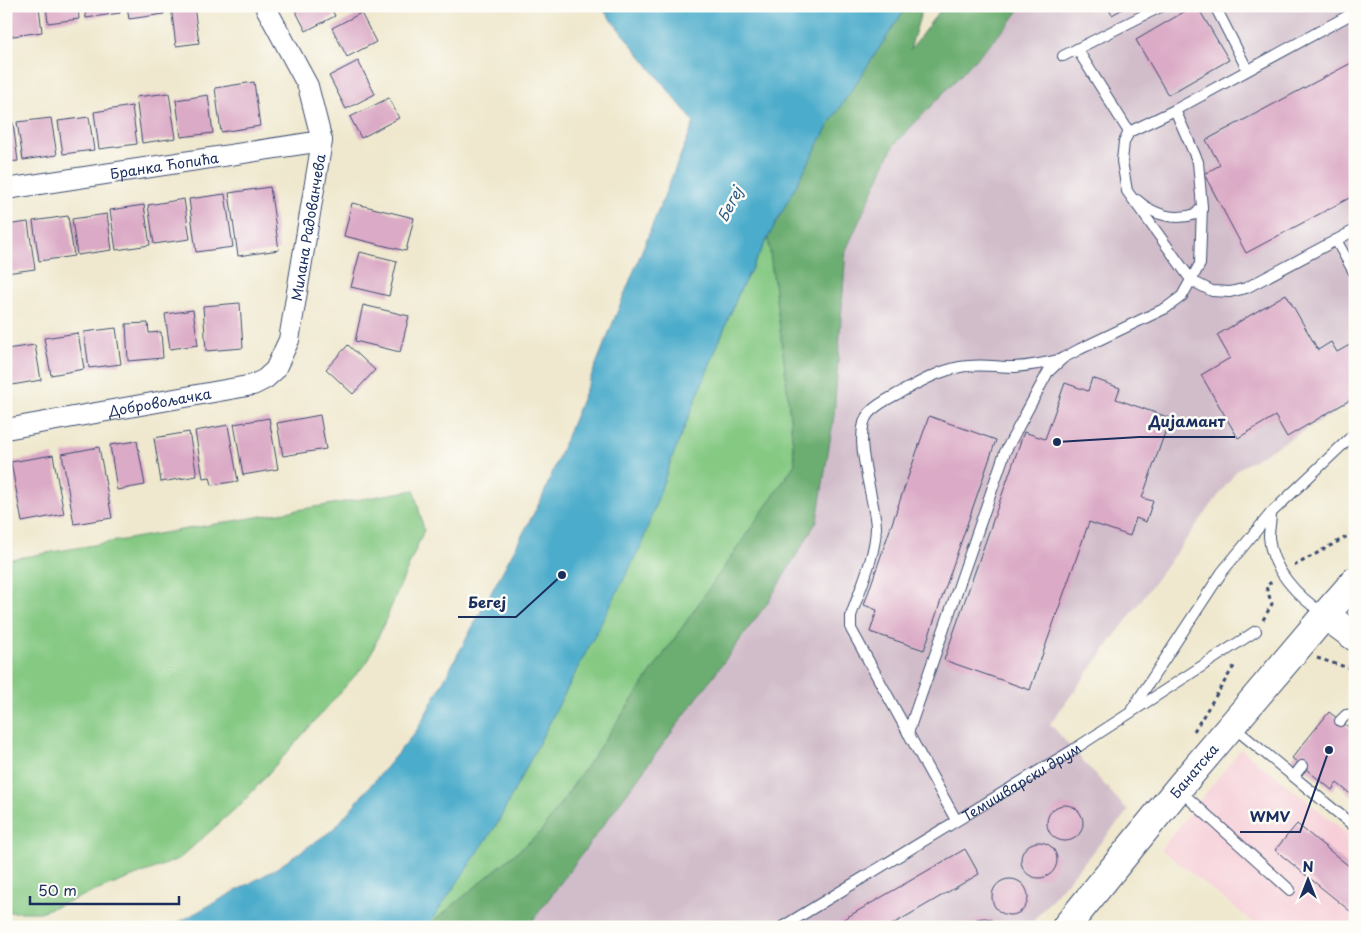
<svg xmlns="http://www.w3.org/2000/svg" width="1361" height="933" font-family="'Playpen Sans',sans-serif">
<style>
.built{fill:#f6cfd8}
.industrial{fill:#d1bdca}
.green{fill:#85c983;stroke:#507c70}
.forest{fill:#6cad71;stroke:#446e68}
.water{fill:#4caccb;stroke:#346e94}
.building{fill:#dbaac6}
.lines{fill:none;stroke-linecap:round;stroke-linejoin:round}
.lane-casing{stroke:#3b4b6f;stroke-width:12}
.street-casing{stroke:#3b4b6f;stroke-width:22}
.secondary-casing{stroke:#3b4b6f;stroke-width:30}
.primary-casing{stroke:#3b4b6f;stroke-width:30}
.path{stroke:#3b4b6f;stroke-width:3;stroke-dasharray:4 4;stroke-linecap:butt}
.lane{stroke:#fff;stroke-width:10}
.street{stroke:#fff;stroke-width:20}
.secondary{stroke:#fff;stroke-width:28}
.primary{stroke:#fff;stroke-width:28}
.labels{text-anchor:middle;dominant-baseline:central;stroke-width:5;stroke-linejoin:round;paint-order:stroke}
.street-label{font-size:14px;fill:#1b2f5e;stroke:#fdfcf7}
.water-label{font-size:15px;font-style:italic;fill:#2c5b84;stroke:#fdfcf7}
.leader{fill:none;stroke:#1b2f5e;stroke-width:2}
.callout-dot{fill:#1b2f5e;stroke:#fdfcf7;stroke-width:2}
.callout-label{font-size:15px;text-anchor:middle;font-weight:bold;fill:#1b2f5e;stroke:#fdfcf7;stroke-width:5;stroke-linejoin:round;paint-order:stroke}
</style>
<rect width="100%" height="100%" fill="#fdfcf7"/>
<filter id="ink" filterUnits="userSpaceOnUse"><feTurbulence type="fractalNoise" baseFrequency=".02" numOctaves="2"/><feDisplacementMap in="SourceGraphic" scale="10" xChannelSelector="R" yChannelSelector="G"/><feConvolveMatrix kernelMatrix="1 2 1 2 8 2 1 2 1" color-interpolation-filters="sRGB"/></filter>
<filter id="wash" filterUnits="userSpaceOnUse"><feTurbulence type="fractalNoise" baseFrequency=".0096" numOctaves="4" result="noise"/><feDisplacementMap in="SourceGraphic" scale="20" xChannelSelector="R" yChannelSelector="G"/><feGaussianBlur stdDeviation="1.12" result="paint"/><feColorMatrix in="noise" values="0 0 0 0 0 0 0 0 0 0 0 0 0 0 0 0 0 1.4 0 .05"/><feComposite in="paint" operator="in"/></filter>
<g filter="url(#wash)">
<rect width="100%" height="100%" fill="#efe8ce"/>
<path class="built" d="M1241,749L1355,839V927H1259L1161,849Z"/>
<path class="industrial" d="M1022,6H1355V401L1238,469L1050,724L1128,811L1028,927H528L768,602L817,521L834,416L846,250L893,146L1008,25Z"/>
<path class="green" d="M768,238L784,360L795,464L541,832L427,927L497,824L641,546L670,463L740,290Z
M414,490L424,530L368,661L243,802L179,859L41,912H6V560Z"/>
<path class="forest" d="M907,6H923L910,50L943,6H1022L1008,25L893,146L846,250L834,416L817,521L768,602L528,927H427L541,832L795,464L784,360L768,238L829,124Z"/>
<path class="water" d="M600,6H907L829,124L740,290L670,463L641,546L497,824L427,927H170L274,870L334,829L417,730L542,498L694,122Z"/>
<g id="blocks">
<path class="building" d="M6,6H39L42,32L6,37Z
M46,6H78L79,19L48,23Z
M85,6H119L120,13L86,18Z
M127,6H163L164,14L129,19Z
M171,6H194L199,43L176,46Z
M293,6H330L335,16L306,31Z
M1107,6H1128L1112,15Z
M1194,6H1197L1229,60L1168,95L1136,40Z
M361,13L376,42L347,57L332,28Z
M358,61L375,94L346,109L329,76Z
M1355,61V195L1246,253L1204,174L1220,165L1206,140Z
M254,82L260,126L221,132L215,88Z
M169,93L176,138L142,143L136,97Z
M208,95L213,133L181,137L176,100Z
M389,98L399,118L361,138L350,117Z
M132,106L137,144L99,149L94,112Z
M89,117L94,150L63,154L58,121Z
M51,118L57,155L23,160L17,122Z
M13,123L18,161L6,162V124Z
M270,187L279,250L238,256L229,193Z
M225,194L233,247L196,252L189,199Z
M184,199L190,239L154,244L148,205Z
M352,203L414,218L406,251L344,236Z
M144,205L150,245L116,250L110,210Z
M107,214L112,250L77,255L72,219Z
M68,216L74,256L39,261L33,221Z
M28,222L35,269L6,273V225Z
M360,252L397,261L389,296L351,287Z
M1286,294L1318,350L1331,342L1337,352L1355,342V369L1349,372L1355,383V397L1287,437L1275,416L1238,438L1201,375L1230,358L1217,335Z
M240,303L243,348L206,351L203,306Z
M363,305L409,316L400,352L355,341Z
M193,310L198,345L170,349L165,314Z
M148,323L149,333L161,332L163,358L128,361L126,324Z
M116,328L121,364L89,368L84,332Z
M78,333L84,369L51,375L44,338Z
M35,345L41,380L12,385L6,349Z
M348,345L375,370L353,394L326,369Z
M1092,378L1120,388L1116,399L1170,418L1142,498L1153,501L1146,522L1136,518L1130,536L1089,522L1030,690L944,660L1024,432L1045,439L1065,383L1088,391Z
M320,415L326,449L283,456L277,423Z
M929,416L996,440L924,650L870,632L877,610L864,605Z
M269,418L278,469L243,475L234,424Z
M228,425L238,481L212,485L210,477L203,478L195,431Z
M189,432L197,476L161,482L154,438Z
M137,441L145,485L117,490L110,445Z
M99,447L112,518L74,524L62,454Z
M53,455L64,514L22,522L11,462Z
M6,494L11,515H6Z
M1329,712L1355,732L1354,797L1337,783L1332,790L1292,758Z
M1047 823a18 18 0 1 1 36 0a18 18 0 1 1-36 0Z
M1297,824L1355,871V915L1275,850Z
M1021 860a18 18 0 1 1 36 0a18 18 0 1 1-36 0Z
M965,849L979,874L888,927H830Z
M992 897a18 18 0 1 1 36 0a18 18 0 1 1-36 0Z
M984,918L991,919L999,927H969L977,919Z"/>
</g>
</g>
<g filter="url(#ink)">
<use href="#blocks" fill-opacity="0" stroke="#3b4b6f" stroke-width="1"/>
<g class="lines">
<g class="lane-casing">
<g id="lane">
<path d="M1215,6L1247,69"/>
<path d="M1355,12L1175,110L1129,132L1124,142L1122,161L1127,191L1192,281L1212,291L1230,292L1246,288L1355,230"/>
<path d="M1077,49L1129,132"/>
<path d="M1063,56L1162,6"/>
<path d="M1137,200C1153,215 1175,221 1196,214L1202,207"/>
<path d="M1336,240L1355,274"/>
<path d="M1271,513C1271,521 1269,529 1269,537C1271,569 1298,597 1324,614"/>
<path d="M1132,709L1222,572L1271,513L1355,433"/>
<path d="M1340,721L1346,715L1355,714"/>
<path d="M1232,726L1355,827"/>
<path d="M908,733L1005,452L1048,372L1063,358L1080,349L1166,308L1182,296L1200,264L1202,207L1198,162L1175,110"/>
<path d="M1294,776L1302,766"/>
<path d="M1178,789L1290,890"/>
<path d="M956,820L851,629V616C860,588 875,558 876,528C876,501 850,434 869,413C878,403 890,398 901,392C920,382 939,371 960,367C979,363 996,367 1014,367C1030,366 1046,363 1062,359"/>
<path id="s1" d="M782,927L1073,750L1256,631"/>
</g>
</g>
<g class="street-casing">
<g id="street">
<path id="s2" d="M6,189L322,141"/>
<path id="s3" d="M6,429L253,385L265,379L275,370L289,340L322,141L308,86L265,6"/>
</g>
</g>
<g class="secondary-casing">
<g id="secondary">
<path id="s4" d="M1066,927L1178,789L1325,615"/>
</g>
</g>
<g class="primary-casing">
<path id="primary" d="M1355,581L1325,615L1355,637"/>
</g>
<path class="path" d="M1351,536L1355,542
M1294,566L1355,532
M1263,620L1272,604L1266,587L1271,582
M1317,658L1355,670
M1194,731L1236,663"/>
<use href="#lane" class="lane"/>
<use href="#street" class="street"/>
<use href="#secondary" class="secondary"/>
<use href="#primary" class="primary"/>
</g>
</g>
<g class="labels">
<g class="street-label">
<text stroke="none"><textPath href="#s2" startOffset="160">Бранка Ћопића</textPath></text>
<text stroke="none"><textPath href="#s3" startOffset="425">Милана Радованчева</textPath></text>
<text stroke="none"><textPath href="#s3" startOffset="156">Добровољачка</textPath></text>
<text stroke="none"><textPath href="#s4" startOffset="202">Банатска</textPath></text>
<text stroke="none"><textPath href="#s1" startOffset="280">Темишварски друм</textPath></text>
</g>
<g class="water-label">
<text transform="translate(729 204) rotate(-62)">Бегеј</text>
</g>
</g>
<path class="leader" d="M1057 442L1139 437H1235M562 575L516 617H458M1329 750L1300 832H1240"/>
<g class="callout-dot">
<circle cx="1057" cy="442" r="5"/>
<circle cx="562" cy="575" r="5"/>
<circle cx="1329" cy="750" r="5"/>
</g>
<g class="callout-label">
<text x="1187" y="427">Дијамант</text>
<text x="487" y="608">Бегеј</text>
<text x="1270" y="822">WMV</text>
</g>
<rect width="1361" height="933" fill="none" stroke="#fdfcf7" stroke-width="25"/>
<g transform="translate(1308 880)" stroke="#fdfcf7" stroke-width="4" paint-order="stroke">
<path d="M0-4L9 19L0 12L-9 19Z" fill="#1b2f5e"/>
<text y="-8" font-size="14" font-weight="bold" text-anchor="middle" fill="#1b2f5e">N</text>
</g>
<path d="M30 896v8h149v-8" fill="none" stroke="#1b2f5e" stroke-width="2.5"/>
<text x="38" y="896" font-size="15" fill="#1b2f5e" stroke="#fdfcf7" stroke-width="4" paint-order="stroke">50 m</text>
</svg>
